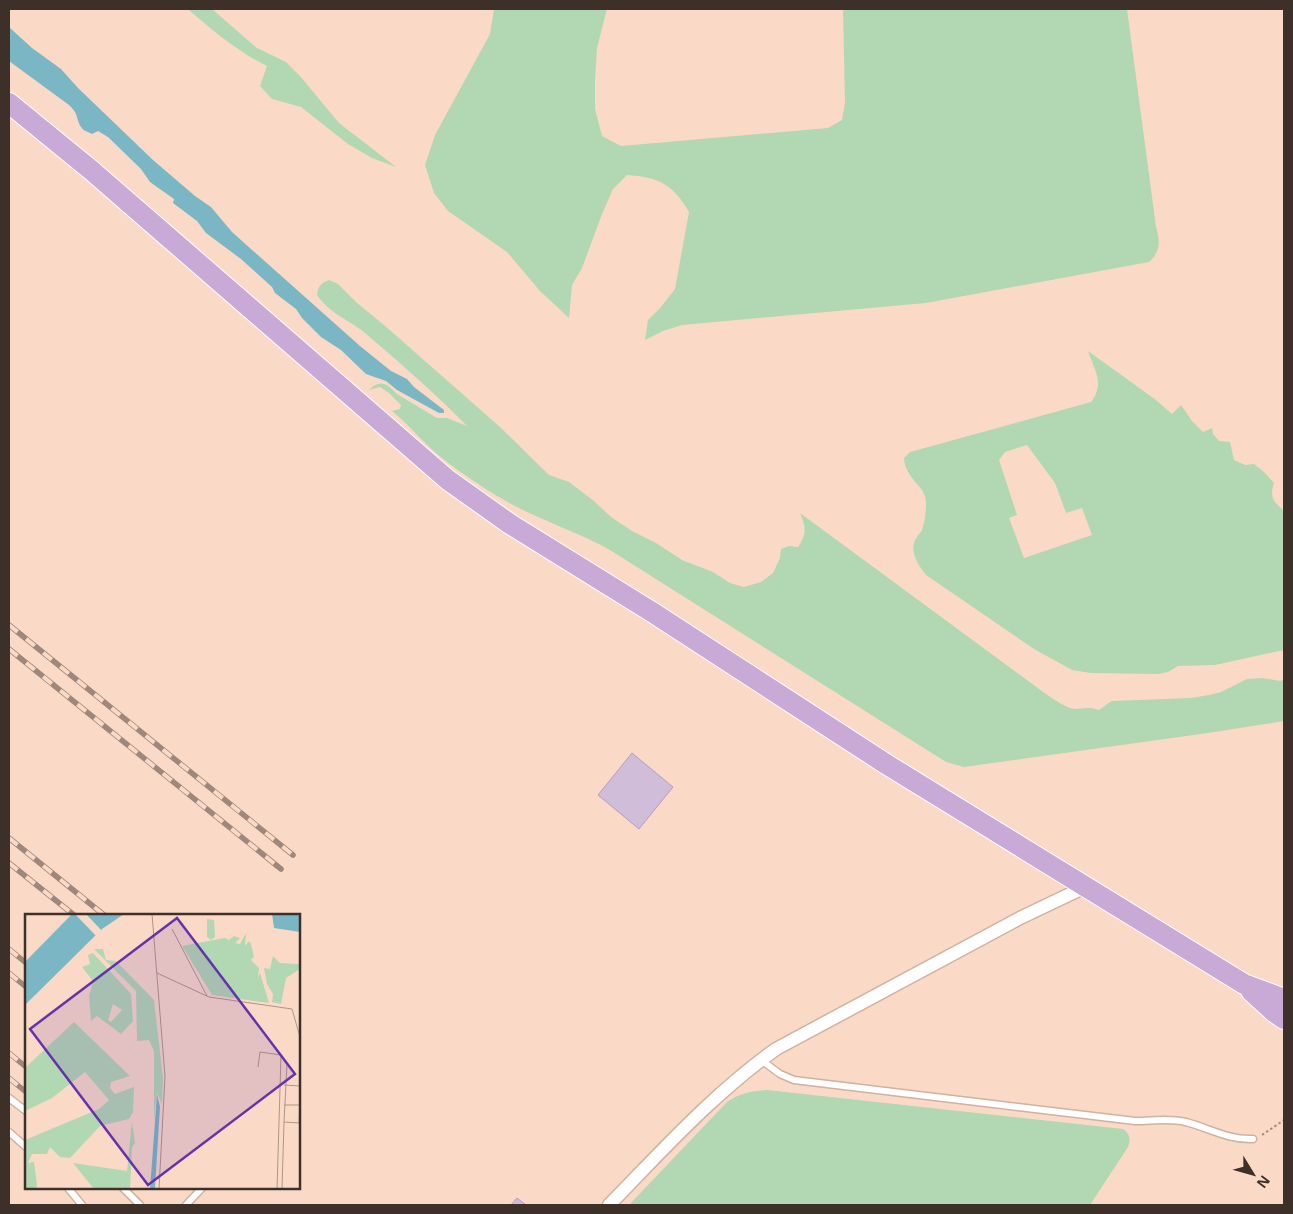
<svg xmlns="http://www.w3.org/2000/svg" width="1293" height="1214" font-family="'Open Sans',sans-serif">
<style>
.green{fill:#b2d7b3;fill-rule:evenodd}
.water{fill:#7bb6c4}
.building{fill:#d0bdda;stroke:#b19fbb}
.lines{fill:none;stroke-linecap:round;stroke-linejoin:round}
.service-casing{stroke:#d0b19f;stroke-width:9}
.minor-casing{stroke:#d0b19f;stroke-width:15}
.primary-casing{stroke:#fff;stroke-width:22}
.path{stroke:#a28c7e;stroke-width:2;stroke-dasharray:2.5 2.5;stroke-linecap:butt}
.service{stroke:#fff;stroke-width:6}
.minor{stroke:#fff;stroke-width:12}
.primary{stroke:#c9a9d5;stroke-width:20}
.rail-casing{stroke:#9f887b;stroke-width:5.5}
.rail{stroke:#fadac7;stroke-width:4;stroke-dasharray:11;stroke-linecap:butt}
.inset-road{fill:none;stroke:#ae9688;stroke-width:1}
.view{fill:#6433ab;fill-opacity:0.15;stroke:#6433ab;stroke-width:2.5}
.inset-edge{fill:none;stroke:#3c3029;stroke-width:2.5}
</style>
<rect width="100%" height="100%" fill="#fadac7"/>
<path class="green" d="M188,9H212L257,48L286,62L300,76L339,123L396,167L372,158L348,144L301,107L272,99L260,86L267,66C237,51 213,31 188,9Z
M494,9H607L597,48L595,80V109L602,136L621,146L828,128L842,120L845,103L843,9H1127L1156,227C1160,240 1161,252 1149,262L926,303L682,325L663,331L645,340L648,320L661,307L675,289L689,212C673,184 658,177 627,175L613,189L602,214L582,268L572,285L569,318L540,291L507,252L448,211L434,193L425,165L435,135L490,34Z
M329,280L338,284L357,303L384,325L500,427L549,475L569,482L594,501L611,517L632,531L656,543L682,560L713,572L730,583L744,587L761,582L773,573L780,558L781,549L789,546L798,547C807,534 806,527 800,513L1035,686C1043,692 1061,705 1070,708C1079,711 1088,705 1098,710C1104,708 1105,704 1112,701L1191,698L1209,695L1221,692L1247,679L1262,678L1281,681L1284,679V721L1208,733L964,767L946,762L610,550C576,531 539,520 506,501C483,488 456,470 436,453C421,440 408,424 392,411L400,409L401,405L389,393L380,387L369,390C380,379 387,383 397,394L437,418H447L467,426C435,393 400,363 365,333C347,318 332,316 317,295C318,286 321,283 329,280Z
M1088,351L1156,400L1172,414L1181,405L1192,421L1203,432L1212,428L1213,434L1219,441L1230,442L1234,460L1245,465L1254,464L1264,472L1274,483C1269,498 1274,502 1284,511V650L1215,665L1178,666L1168,672L1158,674L1091,673L1072,670L1034,649L926,575C919,566 911,555 914,543C915,538 920,534 922,530C925,521 926,512 926,502C926,486 905,479 904,458L910,452L1091,402C1105,383 1095,372 1088,351ZM1027,445L1055,483L1066,513L1082,508L1092,535L1024,558L1009,518L1017,515L999,460L1005,452Z
M767,1090L1123,1129C1130,1134 1131,1139 1128,1147L1090,1205H629L727,1102C740,1093 751,1091 767,1090Z"/>
<path class="water" d="M9,27L32,48L61,69L78,88L153,160L195,196L211,207L232,232L360,346L391,371L407,379L414,387L444,410V413H439L397,390L386,381L366,374L341,350L321,337L302,318L296,309L275,293L272,287L241,259L206,233L197,221L173,203L174,199L150,182L141,169L108,137L98,131L92,134C89,132 83,131 81,127C76,119 79,114 69,105L9,61Z"/>
<path class="building" d="M632,753L673,787L639,829L598,795Z
M517,1198L526,1205H511Z"/>
<g class="lines">
<g class="service-casing">
<path id="service" d="M761,1060L780,1074L794,1080L1135,1121C1152,1121 1169,1118 1186,1122C1209,1128 1228,1140 1253,1139
M9,1098L26,1111
M9,1132L26,1147
M68,1188L82,1205
M123,1188L140,1205
M186,1205L202,1188"/>
</g>
<g class="minor-casing">
<path id="minor" d="M609,1205C662,1151 713,1094 776,1049L1020,918L1085,887"/>
</g>
<g class="primary-casing">
<path id="primary" d="M9,103L91,170L448,480L510,524L652,612L886,764L1244,984L1284,999
M1251,991L1274,1012L1284,1019"/>
</g>
<path class="path" d="M1262,1135L1284,1120"/>
<use href="#service" class="service"/>
<use href="#minor" class="minor"/>
<use href="#primary" class="primary"/>
<g class="rail-casing">
<path id="rail" d="M9,625L293,855
M9,649L281,869
M9,838L104,915
M9,863L74,915
M9,949L26,963
M9,973L26,987
M9,1053L26,1067
M9,1078L26,1092"/>
</g>
<use href="#rail" class="rail"/>
</g>
<g transform="translate(25 914)">
<rect width="275" height="275" fill="#fadac7"/>
<path d="M182,5L189,6L190,23L186,26L182,23ZM221,19L220,32L224,27L226,30L229,43L226,46L234,54L233,63L235,59L244,89L187,81L157,32L200,24L204,26L209,22L215,24L210,29L215,30ZM69,35H78L81,46L91,47L129,86L138,164L137,191L132,178L129,206V137L124,126L112,127L111,77ZM68,39L106,80L108,107L96,120L72,102L66,107L64,82L68,67L57,53L65,50L63,41ZM88,90L97,96L86,108L83,106ZM248,42L255,49L275,50V55L261,64L256,90L247,88L248,80L242,70L239,54L245,55ZM49,108L105,162L86,168L85,174L90,180L109,173L108,198L104,205L75,212L45,244L35,243L25,233L22,240H7L3,249L9,248L12,271L11,275H0V226L74,195L84,186L60,158L27,184L0,197V154ZM107,208L110,229L107,233L105,275H69L48,249L102,257Z" fill="#b2d7b3" fill-rule="evenodd"/>
<path d="M47,0H99L77,15L0,91V48ZM247,0H275V18L249,14ZM132,180L135,193L130,274L125,275Z" fill="#7bb6c4"/>
<path d="M50,0H61L78,18L73,24Z" fill="#fadac7"/>
<path class="inset-road" d="M127,0L140,162L134,275M147,15L182,82M132,59L184,83L267,95L275,123M233,153L235,138L256,141L252,275M259,171L275,172M259,191H275M259,208L262,150M257,275L259,208L274,209L275,185"/>
<path class="view" d="M152,4L270,160L123,271L5,115Z"/>
<rect width="275" height="275" class="inset-edge"/>
</g>
<rect width="1293" height="1214" fill="none" stroke="#3c3029" stroke-width="20"/>
<g transform="translate(1253 1174) rotate(127)" stroke="#fadac7" stroke-width="4" paint-order="stroke">
<path d="M0-4L9 19L0 12L-9 19Z" fill="#3c3029"/>
<text y="-8" font-size="14" font-weight="bold" text-anchor="middle" fill="#3c3029">N</text>
</g>
</svg>
